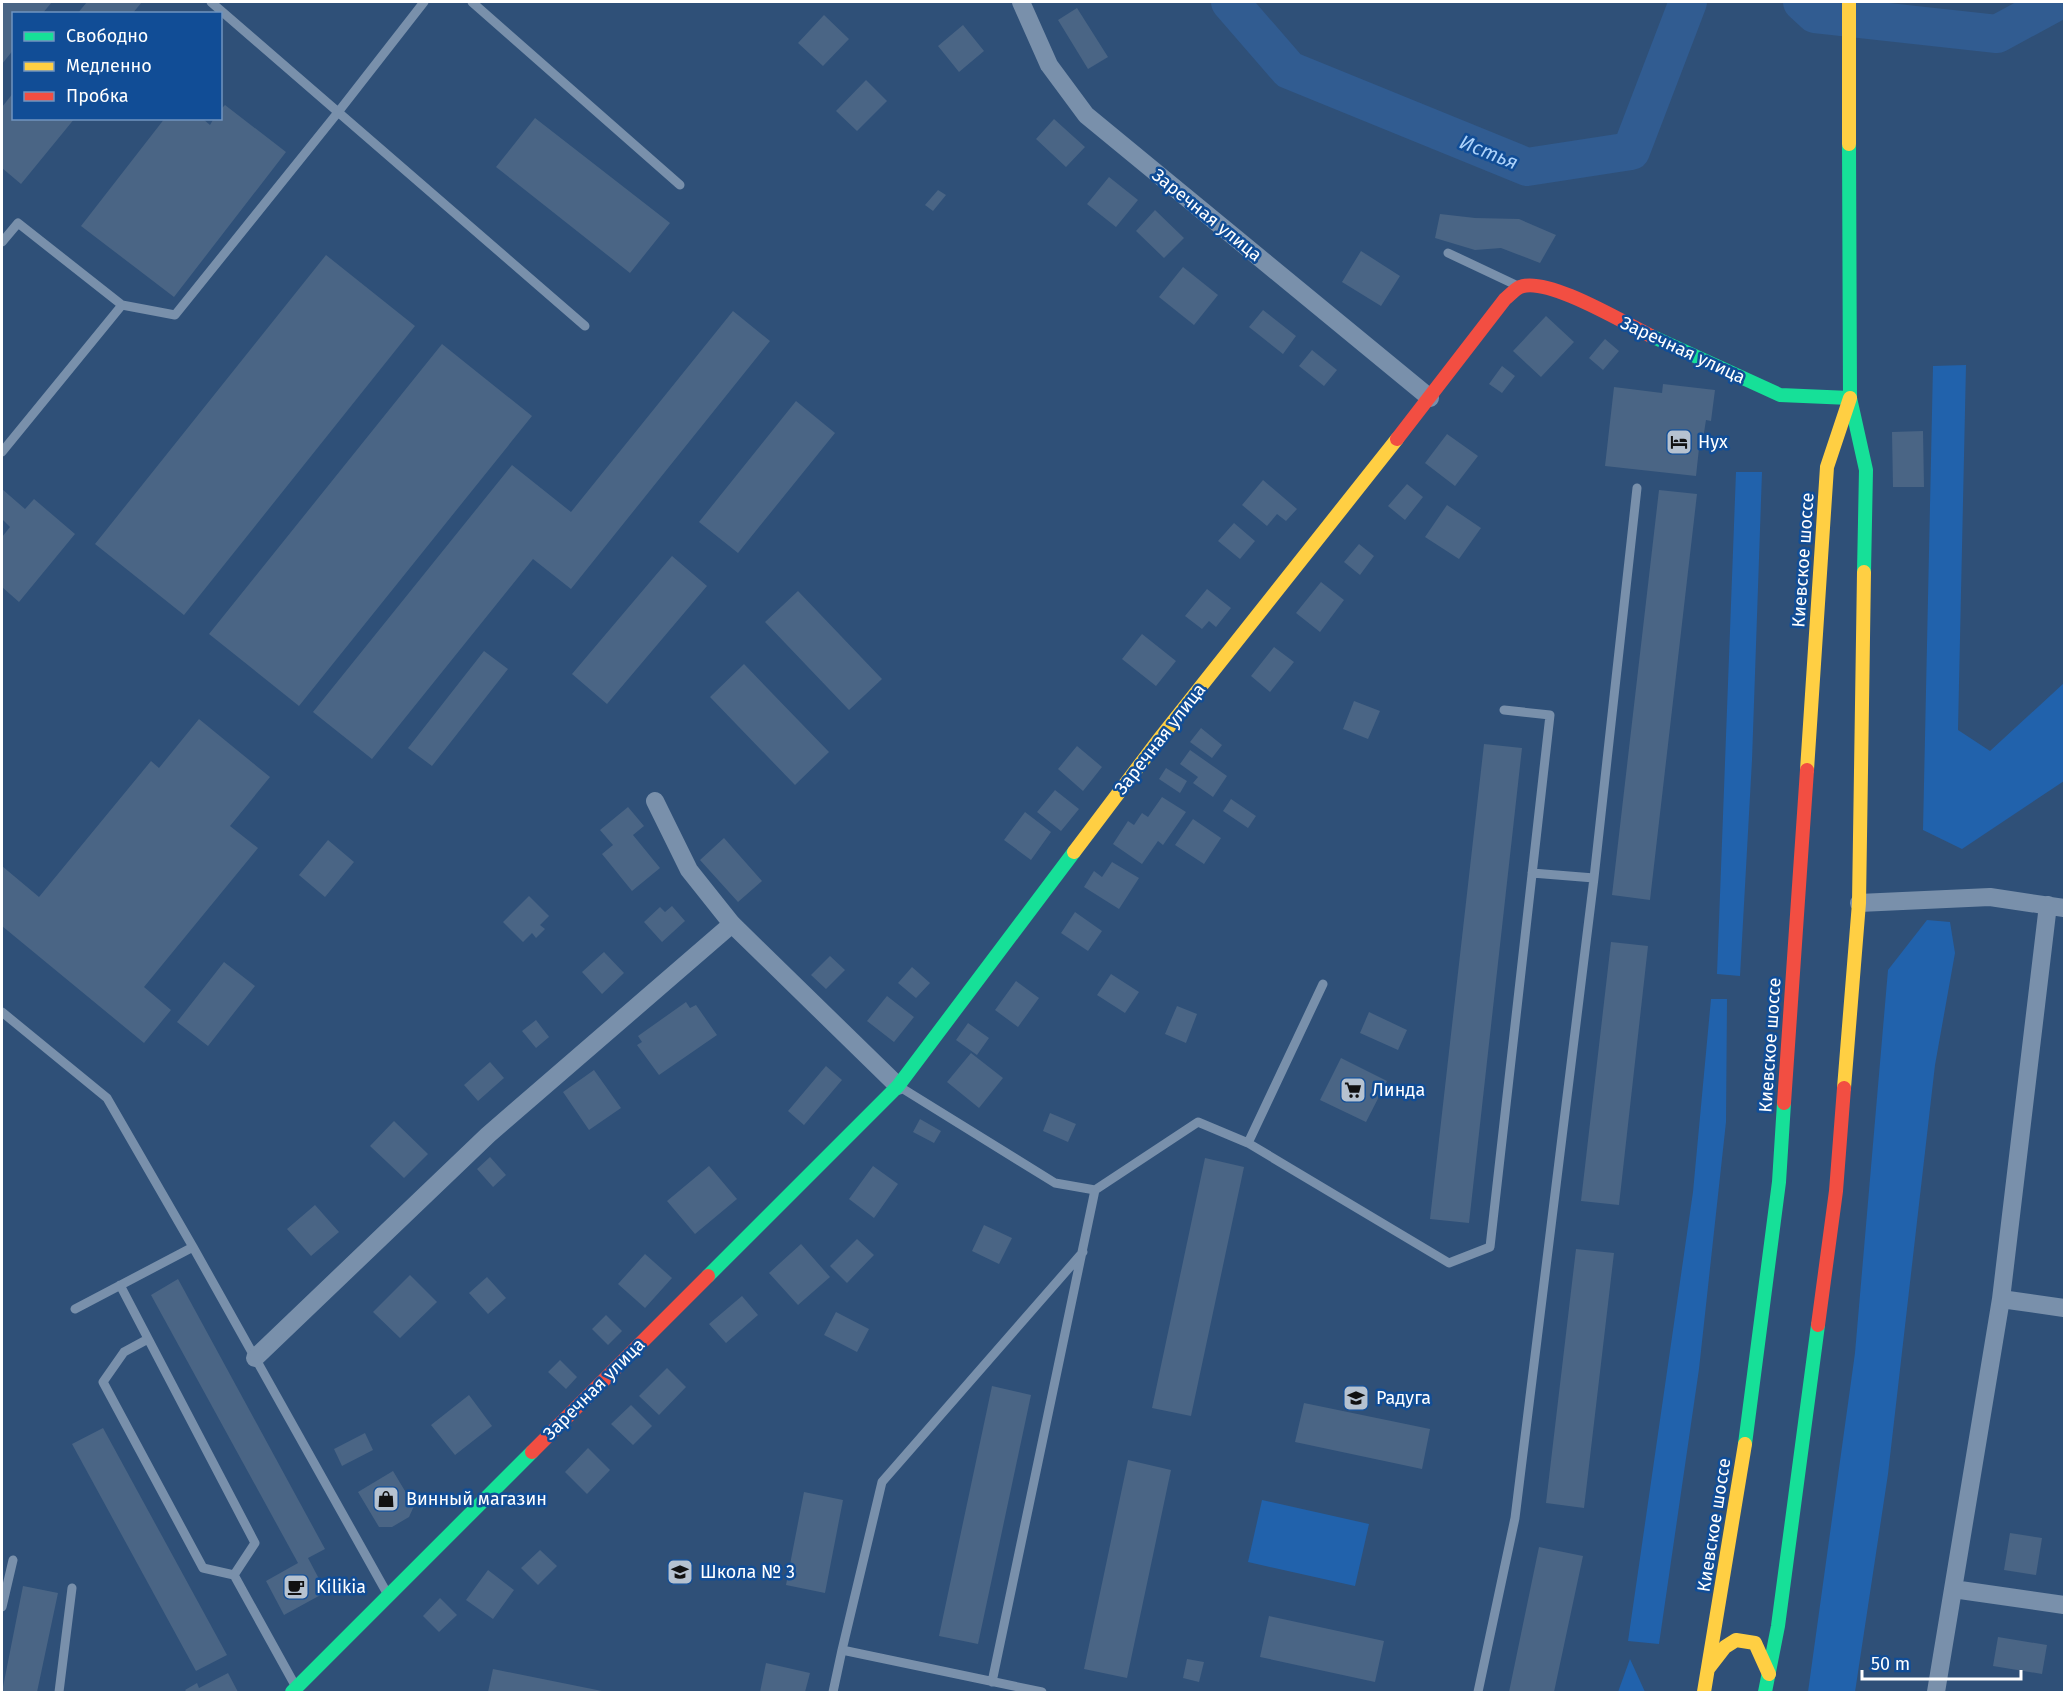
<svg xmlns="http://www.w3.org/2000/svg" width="2066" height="1694" font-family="'Fira Sans',sans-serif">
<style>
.green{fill:#2162ac}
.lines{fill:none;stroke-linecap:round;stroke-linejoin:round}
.river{stroke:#315c91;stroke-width:38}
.building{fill:#4a6585}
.lane{stroke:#7990ab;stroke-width:9}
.street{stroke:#7990ab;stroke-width:18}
.fast{stroke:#16e098;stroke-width:14}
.slow{stroke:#ffcf43;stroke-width:14}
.jam{stroke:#f24e42;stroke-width:14}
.labels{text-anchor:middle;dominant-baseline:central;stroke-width:5;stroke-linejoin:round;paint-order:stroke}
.street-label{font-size:18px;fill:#fff;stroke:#114d96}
.poi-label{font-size:18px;fill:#fff;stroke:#114d96;text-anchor:start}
.water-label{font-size:20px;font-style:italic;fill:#add2fa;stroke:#114d96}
</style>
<rect width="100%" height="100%" fill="#2f5078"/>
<path class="green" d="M1966,365L1958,730L1990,751L2064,683V781L1962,849L1923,830L1933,366Z
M1736,472H1762L1752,760L1740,976L1717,974Z
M1927,920L1950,922L1955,953L1935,1065L1888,1474L1855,1692H1808L1855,1353L1888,970Z
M1711,999H1727L1726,1122L1699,1369L1659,1644L1628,1641L1693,1192Z
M1262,1500L1369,1524L1355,1586L1248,1562Z
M1630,1659L1645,1692H1618Z"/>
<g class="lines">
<path class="river" d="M1230,2L1289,70L1527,167L1631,151L1688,2
M1802,2L1815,14L1997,34L2056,2"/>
</g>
<path class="building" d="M2,2H52L42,14H14V49L2,64Z
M87,2H142L132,14H77Z
M1077,8L1108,57L1088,69L1058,20Z
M824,15L849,39L823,66L798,43Z
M963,25L984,51L959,72L938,46Z
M866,80L887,101L857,131L836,111Z
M14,92V118H75L21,184L2,168V107Z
M225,105L286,152L174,297L81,226L165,118H202L210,125L214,118H220V110Z
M535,118L670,223L630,273L496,167Z
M1054,119L1085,147L1066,167L1036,139Z
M1109,177L1138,200L1116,227L1087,204Z
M938,190L946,195L933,211L925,205Z
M1155,210L1184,238L1164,258L1136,231Z
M1440,214L1475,218L1519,219L1556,235L1540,263L1501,248L1475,250L1435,238Z
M1361,251L1400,276L1381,306L1342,282Z
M326,255L415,326L184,615L95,544Z
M1183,267L1218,295L1194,325L1159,297Z
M1263,310L1296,336L1283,354L1249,327Z
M733,311L770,341L571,589L533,559L372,759L313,712L512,465L571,512Z
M1546,316L1574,342L1541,377L1513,351Z
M1605,339L1619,351L1603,370L1589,358Z
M442,344L532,416L299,706L209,634Z
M1312,350L1337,370L1324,386L1299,366Z
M1502,366L1515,376L1502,393L1489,384Z
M1663,384L1715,390L1711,421L1706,420L1703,439H1700L1696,476L1605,466L1614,387L1662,393Z
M796,401L835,433L738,553L699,522Z
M1923,431L1924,487H1893L1892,432Z
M1447,434L1478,456L1455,486L1425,463Z
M1263,480L1297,509L1286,521L1277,514L1267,526L1242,505Z
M1407,484L1423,497L1405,520L1388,506Z
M2,489L25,509L34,499L75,534L19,602L2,587V537L10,527L2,519Z
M1659,490L1697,494L1650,900L1612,895Z
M1447,505L1481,528L1459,559L1425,537Z
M1234,523L1255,541L1240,559L1218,541Z
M1359,544L1374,556L1360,575L1344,562Z
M672,556L707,586L607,704L572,674Z
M1321,582L1344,600L1320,632L1296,613Z
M1207,589L1231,608L1216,627L1209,621L1202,629L1185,616Z
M798,591L882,679L849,710L765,622Z
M1142,634L1176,661L1156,686L1122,659Z
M1274,647L1294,662L1270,692L1251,676Z
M484,651L508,669L432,766L408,748Z
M744,664L829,752L795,785L710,697Z
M1354,701L1380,711L1368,739L1343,729Z
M199,719L270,777L230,826L258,848L144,987L171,1010L144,1043L2,926V866L39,897L151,761L159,768Z
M1201,728L1222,745L1212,758L1190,742Z
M1484,744L1522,748L1469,1223L1430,1219Z
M1077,746L1102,767L1083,791L1058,769Z
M1190,750L1227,776L1213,797L1193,783L1198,777L1180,764Z
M1166,768L1187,781L1180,793L1159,779Z
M1055,790L1079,809L1061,831L1037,812Z
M1162,797L1186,812L1163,845L1158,841L1142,864L1113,844L1128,821L1134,825L1142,813L1148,817Z
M1231,799L1256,816L1248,828L1223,811Z
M628,807L644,826L633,835L660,868L632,891L602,854L613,845L600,830Z
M1025,812L1051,832L1031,860L1004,840Z
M1193,819L1221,838L1204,864L1175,845Z
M724,838L762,881L738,902L700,860Z
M328,840L354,862L325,897L299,875Z
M1112,862L1139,878L1119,909L1084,887L1094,871L1102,877Z
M529,896L549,916L540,925L545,929L536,938L532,933L523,942L503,922Z
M672,906L685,921L662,942L644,922L660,907L665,912Z
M1075,912L1102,931L1088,951L1061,933Z
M1611,942L1648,946L1619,1205L1581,1201Z
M604,952L624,973L602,994L582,972Z
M830,956L845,970L826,989L811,975Z
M224,962L255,986L208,1046L177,1022Z
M912,967L930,983L916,998L898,983Z
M1111,974L1139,992L1125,1013L1097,995Z
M1016,981L1039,998L1018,1027L995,1010Z
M887,996L914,1017L894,1042L867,1021Z
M686,1002L690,1008L696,1005L717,1035L659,1075L637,1045L642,1042L638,1036Z
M1177,1006L1197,1014L1186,1043L1165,1034Z
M1369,1012L1407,1030L1398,1050L1360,1033Z
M536,1020L549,1037L536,1048L522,1031Z
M968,1023L989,1038L977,1055L956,1040Z
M971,1053L1003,1078L979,1108L947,1082Z
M1341,1058L1387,1081L1366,1122L1320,1100Z
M490,1062L504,1078L478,1101L464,1085Z
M826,1066L842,1080L804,1125L788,1111Z
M594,1070L621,1108L589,1130L563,1092Z
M1050,1113L1076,1124L1068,1142L1043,1131Z
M920,1119L941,1131L934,1143L913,1132Z
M394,1121L428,1154L404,1178L370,1146Z
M490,1157L506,1175L493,1187L477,1169Z
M1205,1158L1244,1167L1191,1416L1152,1408Z
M709,1166L737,1199L695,1234L667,1201Z
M873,1166L898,1184L874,1218L849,1199Z
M315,1205L339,1232L311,1256L287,1229Z
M984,1225L1012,1238L999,1264L972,1251Z
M857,1239L874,1255L847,1283L830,1266Z
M801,1244L830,1277L798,1305L769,1273Z
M1576,1249L1614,1253L1584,1508L1546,1503Z
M645,1254L672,1278L645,1308L618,1284Z
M410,1275L437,1302L400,1338L373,1312Z
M487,1277L506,1298L488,1314L469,1293Z
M178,1279L325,1549L308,1558L326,1592L284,1615L266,1581L298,1563L151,1295Z
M742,1296L758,1315L726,1343L709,1324Z
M836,1312L869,1329L857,1352L824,1335Z
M606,1315L622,1331L608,1345L592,1329Z
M560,1360L577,1377L566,1389L548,1372Z
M667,1368L686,1387L659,1415L639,1396Z
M992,1386L1031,1395L978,1644L939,1636Z
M469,1395L492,1426L455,1455L431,1425Z
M1304,1403L1430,1429L1422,1469L1295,1442Z
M631,1405L652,1426L633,1445L611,1424Z
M103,1428L227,1655L196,1671L72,1444Z
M365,1433L373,1450L342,1466L334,1449Z
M588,1448L610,1470L587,1494L565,1472Z
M1128,1460L1171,1470L1127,1678L1084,1669Z
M393,1471L414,1506L409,1517L392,1527H379L358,1492Z
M804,1492L843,1500L825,1593L786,1585Z
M2010,1533L2042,1538L2036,1575L2004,1570Z
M1539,1547L1583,1556L1554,1692H1509Z
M540,1550L557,1566L538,1585L521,1568Z
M488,1570L514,1590L493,1619L466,1600Z
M23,1586L58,1593L37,1692H2Z
M440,1598L457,1615L439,1632L423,1616Z
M1269,1616L1384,1641L1375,1682L1260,1657Z
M1998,1637L2047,1645L2042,1674L1993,1666Z
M1187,1659L1204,1662L1199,1682L1183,1678Z
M766,1663L810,1673L805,1692H760Z
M493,1669L602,1691V1692H488Z
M228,1673L238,1692H187L185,1690L197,1683L199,1688Z"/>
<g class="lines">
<path class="lane" d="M211,2L585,326
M472,2L680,185
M2,242L18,223L122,305
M1448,253L1518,286
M2,452L122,305L175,315L339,111L424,2
M1532,873L1594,878
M2,1012L107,1098L193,1247
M900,1087L1055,1183L1095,1190L1198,1122L1248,1143L1449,1263L1490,1247L1550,715L1504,710
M1248,1143L1323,984
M120,1285L255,1543L234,1575L296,1687
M75,1309L193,1247L388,1595
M148,1339L124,1352L103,1382L203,1568L234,1575
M2,1607L13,1560
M842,1650L882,1482L1083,1252
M992,1682L1095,1190
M59,1692L72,1588
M833,1692L842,1650L1042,1692
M1478,1692L1515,1518L1594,878L1637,488"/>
<path class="street" d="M1021,2L1049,65L1086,115L1430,398
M655,801L689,870L732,924L898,1086
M1859,903L1990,897L2064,908
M2001,1299L2064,1308
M255,1358L488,1135L732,924
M1953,1589L2064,1605
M1936,1692L2001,1299L2048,905"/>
<path class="fast" d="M1849,144L1850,398L1866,470L1864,572
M1651,336L1780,395L1850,398
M708,1276L898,1086L1074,852
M1745,1444L1779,1182L1784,1103
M292,1692L532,1452
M1765,1692L1778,1626L1818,1325"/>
<path class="slow" d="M1849,2V144
M1807,770L1827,467L1850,398
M1074,852L1160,738L1397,439
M1844,1088L1859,903L1864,572
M1708,1669L1725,1647L1736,1640L1755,1643L1769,1674
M1704,1692L1745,1444"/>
<path class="jam" d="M1397,439L1505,299C1509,296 1515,289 1520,287C1547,276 1624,323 1651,336
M1784,1103L1807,770
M1818,1325L1836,1191L1844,1088
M532,1452L708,1276"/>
</g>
<defs>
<g id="hotel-square" transform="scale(1.35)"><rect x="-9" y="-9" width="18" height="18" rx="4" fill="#b6c2d0" stroke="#114d96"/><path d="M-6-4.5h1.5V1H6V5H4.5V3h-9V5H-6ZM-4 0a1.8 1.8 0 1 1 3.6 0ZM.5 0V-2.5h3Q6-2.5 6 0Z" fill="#111"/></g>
<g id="supermarket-square" transform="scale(1.35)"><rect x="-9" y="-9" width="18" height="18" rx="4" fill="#b6c2d0" stroke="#114d96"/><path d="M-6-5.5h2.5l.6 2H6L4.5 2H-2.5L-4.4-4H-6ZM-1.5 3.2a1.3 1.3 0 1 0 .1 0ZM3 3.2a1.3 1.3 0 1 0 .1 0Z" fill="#111"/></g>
<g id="school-square" transform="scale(1.35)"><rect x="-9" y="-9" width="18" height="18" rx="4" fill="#b6c2d0" stroke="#114d96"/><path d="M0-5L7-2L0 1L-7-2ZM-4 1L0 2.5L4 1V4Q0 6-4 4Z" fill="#111"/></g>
<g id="shop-square" transform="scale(1.35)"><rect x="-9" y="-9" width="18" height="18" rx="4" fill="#b6c2d0" stroke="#114d96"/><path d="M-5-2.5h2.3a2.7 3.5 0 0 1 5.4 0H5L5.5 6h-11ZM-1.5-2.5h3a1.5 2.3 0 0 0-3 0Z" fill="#111"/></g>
<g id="cafe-square" transform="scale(1.35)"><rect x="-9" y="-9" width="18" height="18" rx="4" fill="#b6c2d0" stroke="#114d96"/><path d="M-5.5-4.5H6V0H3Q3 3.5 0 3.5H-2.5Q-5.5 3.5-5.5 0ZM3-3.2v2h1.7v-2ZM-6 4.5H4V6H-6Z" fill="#111"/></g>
</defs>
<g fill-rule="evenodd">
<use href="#hotel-square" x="1679" y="442"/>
<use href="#supermarket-square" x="1353" y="1090"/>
<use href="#school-square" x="1356" y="1398"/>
<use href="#shop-square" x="386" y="1499"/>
<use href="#school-square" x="680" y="1572"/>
<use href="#cafe-square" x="296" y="1587"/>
</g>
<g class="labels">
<g class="street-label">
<text transform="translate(1207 215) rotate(39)">Заречная улица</text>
<text transform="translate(1683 350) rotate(25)">Заречная улица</text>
<text transform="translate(1803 560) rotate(-86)">Киевское шоссе</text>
<text transform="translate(1160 739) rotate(-52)">Заречная улица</text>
<text transform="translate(1770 1045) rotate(-86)">Киевское шоссе</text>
<text transform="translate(594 1389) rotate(-45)">Заречная улица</text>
<text transform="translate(1714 1525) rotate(-81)">Киевское шоссе</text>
</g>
<g class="poi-label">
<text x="1698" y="442">Нух</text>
<text x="1372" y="1090">Линда</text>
<text x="1376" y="1398">Радуга</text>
<text x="406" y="1499">Винный магазин</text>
<text x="700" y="1572">Школа № 3</text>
<text x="316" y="1587">Kilikia</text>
</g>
<g class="water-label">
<text transform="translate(1489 152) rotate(22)">Истья</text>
</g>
</g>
<rect width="2066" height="1694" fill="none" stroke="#ffffff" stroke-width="6"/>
<rect x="12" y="12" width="210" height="108" fill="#114d96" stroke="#7094c0" stroke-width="1.5"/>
<rect x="24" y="32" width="30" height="9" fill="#16e098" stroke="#7094c0" stroke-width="1.5"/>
<text x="66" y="42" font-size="18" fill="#ffffff">Свободно</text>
<rect x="24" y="62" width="30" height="9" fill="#ffcf43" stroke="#7094c0" stroke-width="1.5"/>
<text x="66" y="72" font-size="18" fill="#ffffff">Медленно</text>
<rect x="24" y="92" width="30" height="9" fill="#f24e42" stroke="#7094c0" stroke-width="1.5"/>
<text x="66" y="102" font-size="18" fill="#ffffff">Пробка</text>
<path d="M1862 1670v9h159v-9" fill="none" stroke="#ffffff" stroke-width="3"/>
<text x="1871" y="1670" font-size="18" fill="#ffffff" stroke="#114d96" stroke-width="4.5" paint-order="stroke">50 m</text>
</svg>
